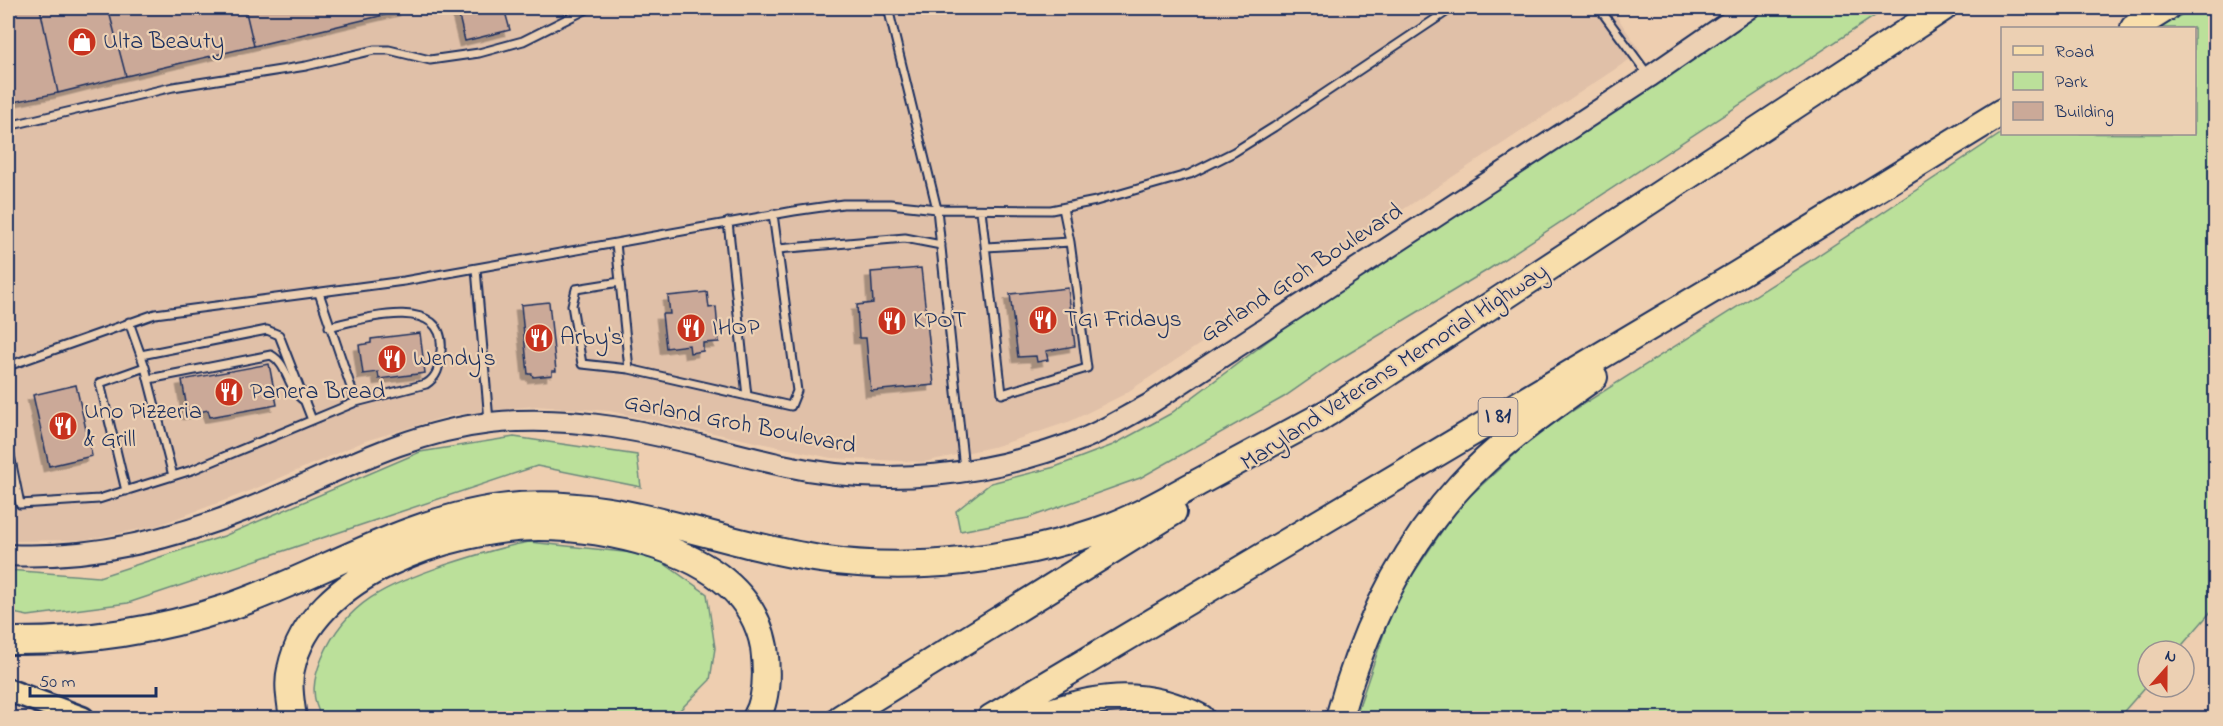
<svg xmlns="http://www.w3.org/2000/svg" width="2223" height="726" font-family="'Indie Flower',sans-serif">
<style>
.built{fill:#e0c0a8}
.green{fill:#bbe09a;stroke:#6b887c;stroke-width:1.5}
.building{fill:#cba998;stroke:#1b2f5e;stroke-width:1.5;filter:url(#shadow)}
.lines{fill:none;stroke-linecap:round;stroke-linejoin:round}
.lane-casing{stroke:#1b2f5e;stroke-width:11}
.secondary-casing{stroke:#1b2f5e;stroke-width:24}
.primary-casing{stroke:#1b2f5e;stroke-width:26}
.highway-casing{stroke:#1b2f5e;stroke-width:30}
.lane{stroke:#ecd0b3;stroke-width:7}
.secondary{stroke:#ecd0b3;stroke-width:20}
.primary{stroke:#f8deab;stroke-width:21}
.highway{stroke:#f8deab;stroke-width:26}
.labels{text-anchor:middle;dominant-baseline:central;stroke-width:4.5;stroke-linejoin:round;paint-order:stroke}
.shield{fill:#ecd0b3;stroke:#5a5f78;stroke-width:1.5}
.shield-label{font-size:22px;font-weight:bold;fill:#1b2f5e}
.poi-label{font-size:24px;fill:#1b2f5e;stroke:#ecd0b3;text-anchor:start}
.street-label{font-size:24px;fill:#1b2f5e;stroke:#ecd0b3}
</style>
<defs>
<filter id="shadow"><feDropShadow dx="-5.5" dy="5.5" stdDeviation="0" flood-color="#0004"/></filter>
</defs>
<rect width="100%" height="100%" fill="#eeceb0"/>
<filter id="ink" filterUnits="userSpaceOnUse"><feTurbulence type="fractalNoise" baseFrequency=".0167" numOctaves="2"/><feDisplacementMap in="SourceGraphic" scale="12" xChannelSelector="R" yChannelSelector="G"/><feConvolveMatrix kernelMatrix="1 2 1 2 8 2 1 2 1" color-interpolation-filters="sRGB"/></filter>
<g filter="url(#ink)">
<path class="built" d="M8,8H1611L1641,52L1123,395L1071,421L997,446L924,462L831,458L609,411L534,406L451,415L365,441L250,491L156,526L84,540L8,541Z"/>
<path class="green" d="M1764,8H1887L1486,271L1333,363L1284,397L1140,478L1028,518L960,531L956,511L991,483L1055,467L1113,445L1170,414L1304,314Z
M2192,8H2215V607L2177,651H2148V684L2118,718H1355L1395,601L1458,507L1539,432L1808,262L2002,133L2194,134V28H2160Z
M514,437L637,455L641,487L537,466L128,603L28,616L8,612V570L99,577L224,536L420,452Z
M529,542L652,555L707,594L715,648L710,680L672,718H322C310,697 313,679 322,658C347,599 390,585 445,565C473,556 500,547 529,542Z"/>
<path class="building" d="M8,8H40L58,93L8,103Z
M40,8H108L126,76L58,93Z
M108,8H245L254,46L126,76Z
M245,8H404L405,10L254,46Z
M457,8H504L510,30L465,41Z
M921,268L934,385L871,391L866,338H859L857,305L873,303L871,272Z
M1068,288L1075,346L1046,351L1048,360L1037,362L1036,356L1018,357L1010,294Z
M707,292L709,308L716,307L719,342L703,343V351L690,353L689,345L666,348L662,314H670L668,296Z
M549,302L556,371H552V375L533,377L532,374H528L521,305Z
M420,333L425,373L379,379L378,372L363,374L359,345L371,343V339Z
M269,364L277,405L210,417L208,410L188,414L182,380Z
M76,385L92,456L49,466L33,395Z"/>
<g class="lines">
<g class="lane-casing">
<path id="lane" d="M888,8L937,209L964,469
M1599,8L1649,76
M8,126L173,87L306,66L374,50H389L430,60L479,53L523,41L589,8
M1063,208L1070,242
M981,210L1002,394L1087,368L1070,242L986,247
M728,222L747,396
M616,243L629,369L791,406L797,391L773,214
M778,249L905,238L941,245
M476,269L489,421
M620,282L576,289L572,305L582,364L629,369
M319,293L356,402
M141,355L267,330L279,335L312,420
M8,366L155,314L404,281L794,211L843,204H890L937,209L1051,210L1096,201L1190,174L1234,152L1274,127L1452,8
M145,367L173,476
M149,379L271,355C289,365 287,390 305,401
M8,445L20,504L99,499L192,470L356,402L426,384C439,376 439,365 441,351C447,293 360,319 329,327
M126,491L100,383L145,367L129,322"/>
</g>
<g class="secondary-casing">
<path id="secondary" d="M8,555C90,559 168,541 245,510C326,478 401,433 490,423C593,412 683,442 782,465C884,488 988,477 1085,438C1106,429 1127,416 1148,405L1649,77L1749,8"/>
</g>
<g class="primary-casing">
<path id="primary" d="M8,690L83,718"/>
</g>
<g class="highway-casing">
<path id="highway" d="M2134,28L2166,8
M1315,421L1943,8
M8,641C84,642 153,632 226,608C318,577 402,521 500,508C611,493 712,543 820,559C914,573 1012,560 1101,530C1136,518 1168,499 1201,481C1243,458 1286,435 1329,412
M293,718C291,703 287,684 291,669C311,573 452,528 538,527C578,527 616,533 654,545C705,561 754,591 764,647C767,670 768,698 756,718
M841,718L1173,512
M991,718L1735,276L2002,112
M1032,718C1092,697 1141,687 1201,718
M1339,718C1362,633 1400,552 1460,486C1498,444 1548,410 1594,377"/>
</g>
<use href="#lane" class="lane"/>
<use href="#secondary" class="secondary"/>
<use href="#primary" class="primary"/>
<use href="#highway" class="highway"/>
</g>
</g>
<defs>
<g id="shop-disc" transform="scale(1.5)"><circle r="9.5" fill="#c8321e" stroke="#ecd0b3"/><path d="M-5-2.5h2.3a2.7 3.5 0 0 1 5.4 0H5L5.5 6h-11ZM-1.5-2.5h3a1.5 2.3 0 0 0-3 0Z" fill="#fff"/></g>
<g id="restaurant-disc" transform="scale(1.5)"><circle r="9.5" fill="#c8321e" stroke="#ecd0b3"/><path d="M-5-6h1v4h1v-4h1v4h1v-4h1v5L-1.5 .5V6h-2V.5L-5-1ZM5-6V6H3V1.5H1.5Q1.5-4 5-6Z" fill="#fff"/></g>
</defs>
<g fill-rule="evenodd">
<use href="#shop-disc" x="82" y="42"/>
<use href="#restaurant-disc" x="1043" y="320"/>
<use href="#restaurant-disc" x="892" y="321"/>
<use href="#restaurant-disc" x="691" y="328"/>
<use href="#restaurant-disc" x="539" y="338"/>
<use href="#restaurant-disc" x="392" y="359"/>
<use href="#restaurant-disc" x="229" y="392"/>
<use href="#restaurant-disc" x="63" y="426"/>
</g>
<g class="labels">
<rect class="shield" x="1478.5" y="398" width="39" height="38" rx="4.5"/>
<g class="shield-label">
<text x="1498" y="417">I 81</text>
</g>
<g class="poi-label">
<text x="103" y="42">Ulta Beauty</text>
<text x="1064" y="320">TGI Fridays</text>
<text x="913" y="321">KPOT</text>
<text x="712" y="328">IHOP</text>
<text x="560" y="338">Arby's</text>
<text x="413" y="359">Wendy's</text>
<text x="250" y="392">Panera Bread</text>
<text x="84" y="412">Uno Pizzeria<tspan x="84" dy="28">&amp; Grill</tspan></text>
</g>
<g class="street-label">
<text transform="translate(1302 274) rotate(-33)">Garland Groh Boulevard</text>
<text transform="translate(1395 368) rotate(-33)">Maryland Veterans Memorial Highway</text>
<text transform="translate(740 425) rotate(11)">Garland Groh Boulevard</text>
</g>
</g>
<rect width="2223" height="726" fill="none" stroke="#ecd0b3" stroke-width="30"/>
<rect x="15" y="15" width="2193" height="696" fill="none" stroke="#1b2f5e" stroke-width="2" filter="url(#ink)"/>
<rect x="2001" y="27" width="195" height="108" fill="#ecd0b3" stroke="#989091" stroke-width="1.5"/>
<rect x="2013" y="46" width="30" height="9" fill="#f8deab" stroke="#989091" stroke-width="1.5"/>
<text x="2055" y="57" font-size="18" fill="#1b2f5e">Road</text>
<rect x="2013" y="72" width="30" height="18" fill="#bbe09a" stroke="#989091" stroke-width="1.5"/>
<text x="2055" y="87" font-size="18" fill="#1b2f5e">Park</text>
<rect x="2013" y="102" width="30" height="18" fill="#cba998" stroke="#989091" stroke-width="1.5"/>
<text x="2055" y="117" font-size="18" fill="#1b2f5e">Building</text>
<g transform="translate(2166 669) rotate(21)"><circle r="28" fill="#ecd0b3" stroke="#989091" stroke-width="1.5"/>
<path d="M0-4.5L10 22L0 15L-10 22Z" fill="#c8321e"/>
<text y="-9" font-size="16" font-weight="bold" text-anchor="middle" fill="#1b2f5e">N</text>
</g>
<path d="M30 687v9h126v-9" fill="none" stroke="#1b2f5e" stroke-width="3"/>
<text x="39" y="687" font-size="18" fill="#1b2f5e" stroke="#ecd0b3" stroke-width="4.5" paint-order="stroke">50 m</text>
</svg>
